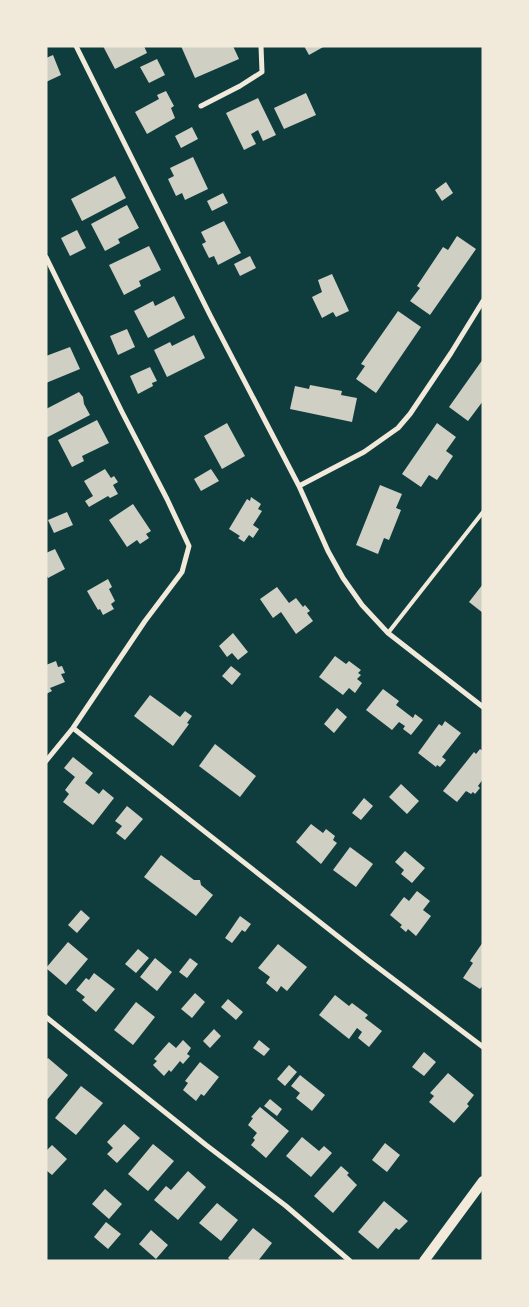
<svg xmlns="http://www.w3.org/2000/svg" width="529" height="1307" font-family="Manrope,sans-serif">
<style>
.building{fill:#cfcfc3}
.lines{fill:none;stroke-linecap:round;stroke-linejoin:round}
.service{stroke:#f1e9da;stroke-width:4}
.minor{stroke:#f1e9da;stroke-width:5}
.secondary{stroke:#f1e9da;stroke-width:10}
</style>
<rect width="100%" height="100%" fill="#0f3d3e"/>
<path class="building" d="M103,46H144L147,53L115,69Z
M181,46H233L239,59L195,78Z
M304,46H325L309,55Z
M53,55L61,75L46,82V58Z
M157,59L165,75L149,83L140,67Z
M166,91L174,106L171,108L175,118L147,134L135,112L159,99L157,95Z
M306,93L316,115L284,129L274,108Z
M258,98L276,135L263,141L258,130L251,134L256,144L244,150L226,113Z
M192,127L198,139L181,148L175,136Z
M193,157L208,189L185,200L182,193L176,196L168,179L174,176L170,168Z
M115,176L126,198L82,221L71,199Z
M446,182L453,193L442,201L435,190Z
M223,193L228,203L212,211L207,201Z
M127,205L139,228L118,239L120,243L105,251L91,224Z
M224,221L241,253L218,265L214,256L209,258L202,244L206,242L201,232Z
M77,230L86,248L70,256L61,238Z
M457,236L476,249L430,315L410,301L420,288L417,286L443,247L448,250Z
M149,246L161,270L139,281L141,286L124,295L109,265Z
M250,256L256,268L240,276L234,264Z
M332,274L349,311L336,317L333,312L322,318L312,297L322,292L318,280Z
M174,296L185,318L148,338L134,311L153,301L155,306Z
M398,311L421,327L376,393L356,379L365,366L361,364Z
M127,329L135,347L118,355L110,336Z
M194,335L205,358L167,377L154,350L170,342L172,346Z
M70,347L80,369L46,383V356Z
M483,359V401L468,421L449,407Z
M150,367L157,381L152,383L153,386L138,394L130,376Z
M310,385L342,391L341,395L357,398L352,422L290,409L295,386L309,389Z
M79,392L83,397L84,404L90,415L46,438V409Z
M97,420L109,443L82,456L84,461L72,467L58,440Z
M227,423L245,456L222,469L204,436Z
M437,423L456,437L446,451L453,456L437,480L429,475L421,487L402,474Z
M105,469L111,478L114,476L118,482L113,485L118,494L110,498L108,496L89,507L85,501L93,496L84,481Z
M211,469L219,481L201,491L194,479Z
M380,485L402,494L396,508L401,510L389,540L384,538L378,554L356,545Z
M251,497L261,504L258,509L262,511L253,525L259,529L253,538L249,535L244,542L238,538L240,536L229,529L247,499L250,501Z
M133,504L151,531L146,534L149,538L140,544L137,540L127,547L109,520Z
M67,512L73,525L54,533L48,520Z
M55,549L65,569L48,578L46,574V553Z
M108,579L112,587L109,589L115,601L111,604L114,609L103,615L100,609L98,610L87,591Z
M483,584V613L469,602Z
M277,587L289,603L296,598L303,607L305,605L310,611L307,613L313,621L296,634L281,612L273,618L260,599Z
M233,633L248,652L238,660L232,653L227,657L219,646Z
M335,656L346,664L349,661L361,670L358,673L361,675L357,679L362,683L355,693L349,688L343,695L319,677Z
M56,661L58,667L62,666L65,673L61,674L65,682L50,688L52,691L46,694V665Z
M231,666L241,674L232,685L222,676Z
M383,689L399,701L396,705L413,718L415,714L423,720L411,735L403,729L405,726L399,722L392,730L366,710Z
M150,695L180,717L185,711L192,716L187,723L189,724L173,746L134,716Z
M337,708L347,717L334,733L324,724Z
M445,721L461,733L442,757L446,760L440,767L437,765L436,767L418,753L439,724L442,726Z
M215,744L256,776L240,797L199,766Z
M480,749L483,751V779L478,786L480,788L475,794L473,792L471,794L466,791L457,802L443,791L474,752L476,754Z
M73,757L93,773L85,783L99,794L103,789L114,798L93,825L63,802L69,794L65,790L75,777L64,768Z
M401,784L419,801L407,814L389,797Z
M364,798L373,806L361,820L352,813Z
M127,806L143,819L125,840L116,833L122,826L115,821Z
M311,824L323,833L326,829L335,836L333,840L337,843L321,864L296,842Z
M350,847L373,864L356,887L333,870Z
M405,851L425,868L412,883L401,874L404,870L395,862Z
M161,855L194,880H200L201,885L213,895L196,916L144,877Z
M417,891L430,901L423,910L431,916L416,936L408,929L406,932L400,927L402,925L390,915L404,897L409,901Z
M81,910L90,918L77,933L68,925Z
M240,916L251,924L245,932L242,930L232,943L225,938Z
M68,942L88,959L66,985L46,968Z
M483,942V985L480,989L463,978L473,963L470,961Z
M278,944L307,967L287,991L281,986L277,992L266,983L270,977L258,968Z
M138,949L149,958L136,973L125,964Z
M155,958L172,972L157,991L140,977Z
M190,958L198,964L187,978L179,972Z
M94,973L115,989L96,1012L82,1000L85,997L76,990L86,978L89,980Z
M195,993L205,1002L192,1018L181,1009Z
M335,995L349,1006L352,1003L368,1015L365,1018L382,1031L369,1047L358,1038L362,1032L357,1028L349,1039L319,1015Z
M228,999L243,1012L236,1020L221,1007Z
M136,1002L155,1017L133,1045L114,1030Z
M214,1029L221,1036L210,1048L203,1041Z
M183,1040L191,1048L187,1054L190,1056L183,1064L180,1061L171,1072L169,1070L164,1076L153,1065L157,1061L154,1059L169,1042L176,1048Z
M259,1040L270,1049L264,1056L253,1048Z
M424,1052L436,1062L424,1076L412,1067Z
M48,1058L68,1075L46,1101V1060Z
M200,1062L219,1077L204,1096L201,1094L196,1101L183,1090L188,1083L185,1081Z
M289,1065L297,1072L285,1086L277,1079Z
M448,1073L474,1095L467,1104L469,1106L454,1123L429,1102L434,1096L430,1093Z
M300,1075L325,1095L312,1111L296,1098L300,1093L291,1086Z
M81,1086L103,1103L76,1135L55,1118Z
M270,1099L282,1109L277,1116L264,1106Z
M260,1107L289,1131L266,1158L251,1145L255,1140L253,1138L257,1133L248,1125L253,1118L251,1117Z
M124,1124L140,1138L117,1163L107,1154L113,1148L107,1142Z
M302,1137L319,1151L324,1146L332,1153L311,1177L286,1156Z
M385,1143L400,1155L387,1172L372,1160Z
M153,1144L174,1161L148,1191L128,1174Z
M52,1145L67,1159L52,1175L46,1170V1151Z
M341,1166L349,1173L347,1175L357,1185L333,1213L314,1196Z
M188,1171L206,1187L178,1220L154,1200L166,1186L171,1190Z
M105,1189L122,1204L109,1219L92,1204Z
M384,1201L408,1221L399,1230L396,1228L378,1249L358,1232Z
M217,1203L238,1220L221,1241L199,1223Z
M106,1222L121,1234L108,1249L94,1237Z
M253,1228L272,1243L258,1261H231L228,1258Z
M151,1230L168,1245L156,1259L139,1244Z"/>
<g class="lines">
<path class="service" d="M388,633L483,512"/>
<path class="minor" d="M76,46L210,315L299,486L328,551L343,578L362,605L388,633L483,707
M201,106L240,86L262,72L261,46
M46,257L122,412L167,499L189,546L182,572L145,621L73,728L46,761
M299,486L364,452L398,428L410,414L451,353L483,301
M73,728L368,960L483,1047
M46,1017L206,1145L286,1206L350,1261"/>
<path class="secondary" d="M424,1261L483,1181"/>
</g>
<rect width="529" height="1307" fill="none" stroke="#f1e9da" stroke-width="95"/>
</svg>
